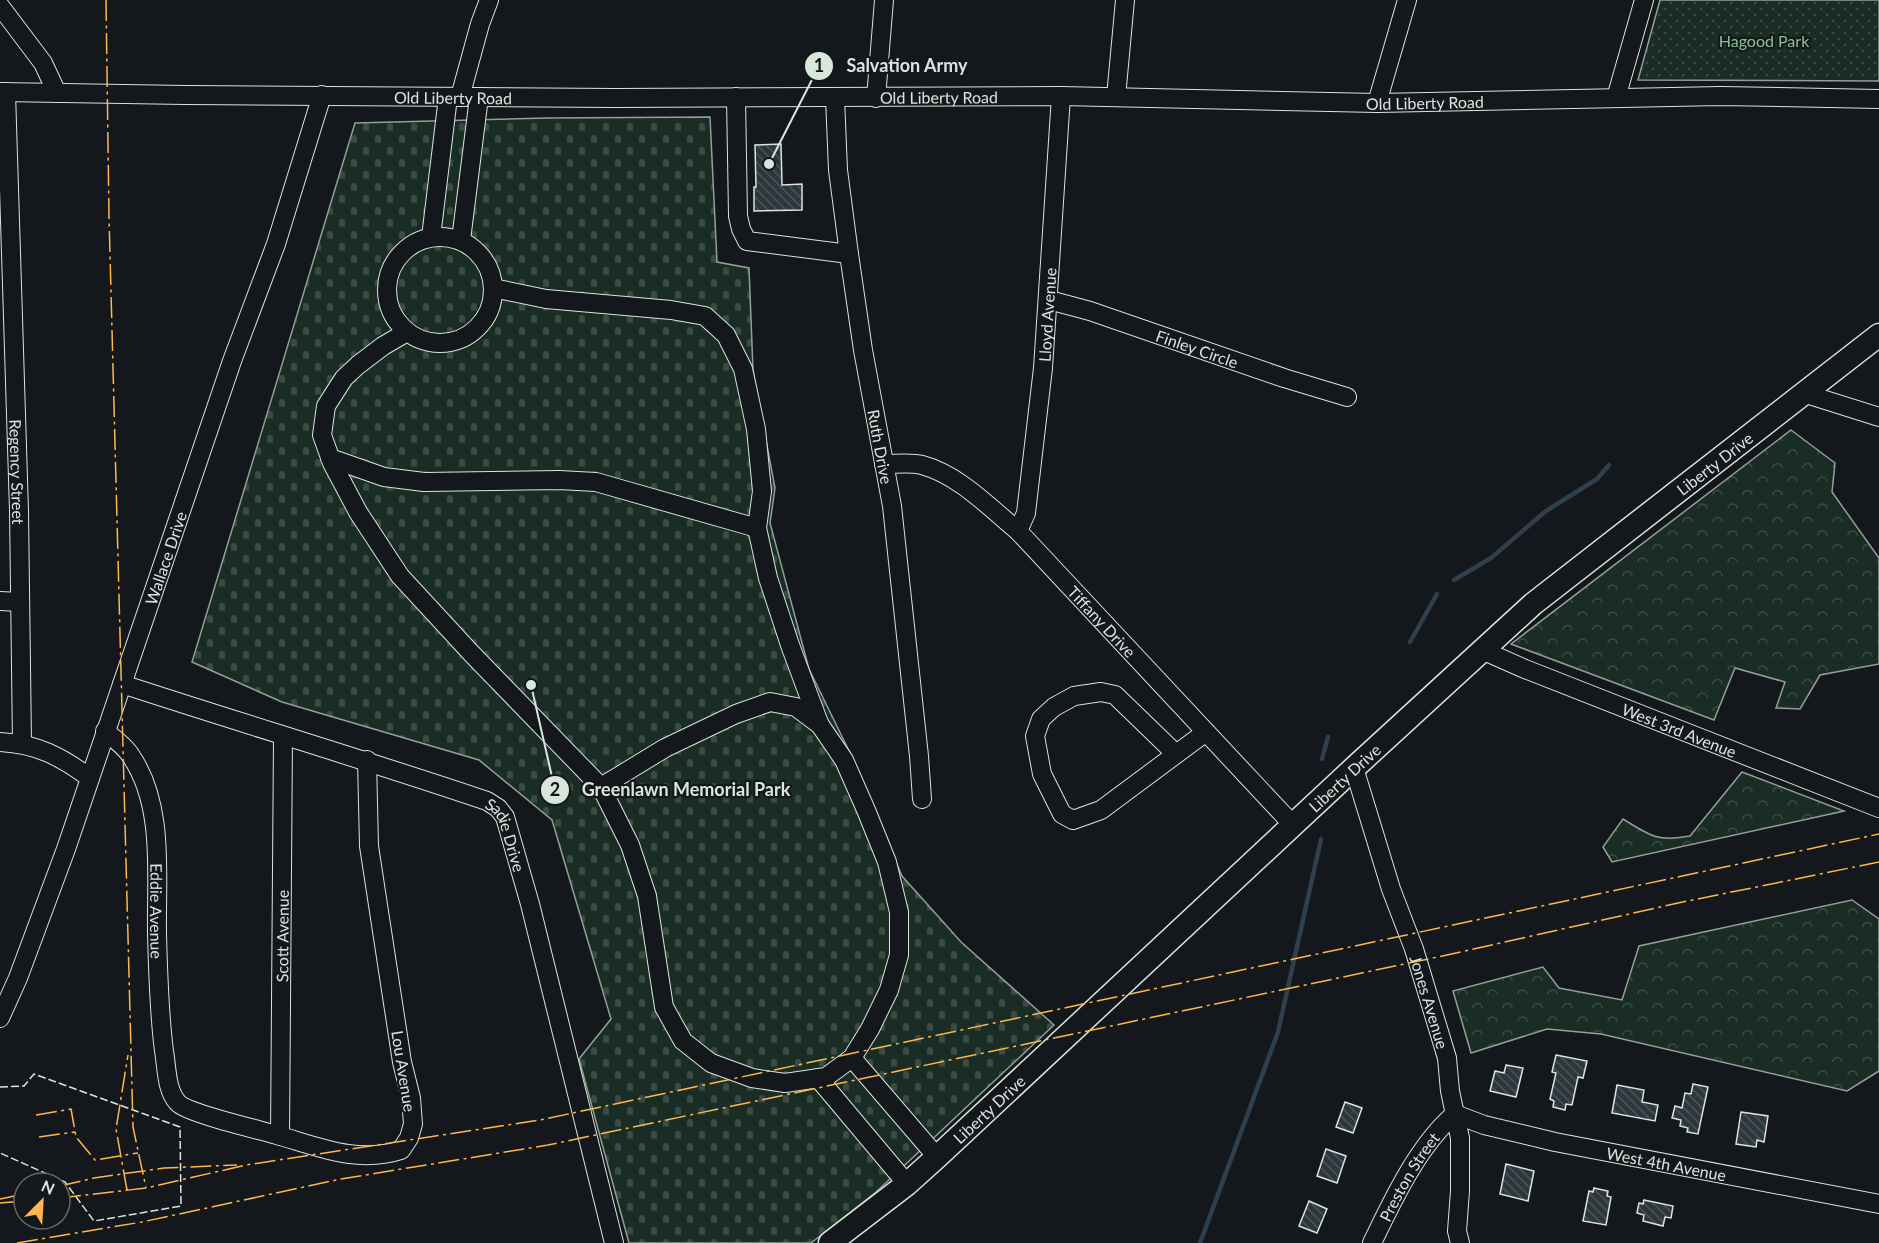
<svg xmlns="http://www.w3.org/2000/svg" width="1879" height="1243" font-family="Lato,sans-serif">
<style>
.forest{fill:url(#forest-crowns);stroke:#939e99;stroke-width:1.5}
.cemetery{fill:url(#cemetery-stones);stroke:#939e99;stroke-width:1.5}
.park{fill:url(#park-dots);stroke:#939e99;stroke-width:1.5}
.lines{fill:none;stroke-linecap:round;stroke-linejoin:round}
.stream{stroke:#2f3f4d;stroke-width:4.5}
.building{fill:url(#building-back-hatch);stroke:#d8e6dc;stroke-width:1.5}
.minor-casing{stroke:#d8e6dc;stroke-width:20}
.major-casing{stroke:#d8e6dc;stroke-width:25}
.minor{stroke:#14181c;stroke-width:18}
.major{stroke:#14181c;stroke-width:22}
.fence{stroke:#d8e6dc;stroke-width:1.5;stroke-dasharray:8 3;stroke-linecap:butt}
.power{stroke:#ffb74d;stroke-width:1.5;stroke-dasharray:21 4.5 3 4.5;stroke-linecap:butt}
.labels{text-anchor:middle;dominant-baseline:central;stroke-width:4.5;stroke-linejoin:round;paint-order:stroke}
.park-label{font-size:16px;fill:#8ac095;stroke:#14181c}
.street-label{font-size:16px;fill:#d8e6dc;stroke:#14181c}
.leader{fill:none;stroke:#d8e6dc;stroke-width:2}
.callout-dot{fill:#d8e6dc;stroke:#14181c;stroke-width:2}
.mark-label{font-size:18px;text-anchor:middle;font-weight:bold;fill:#111}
.callout-label{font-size:18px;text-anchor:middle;font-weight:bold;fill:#d8e6dc;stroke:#14181c;stroke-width:4.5;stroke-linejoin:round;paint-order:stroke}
</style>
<defs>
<pattern id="forest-crowns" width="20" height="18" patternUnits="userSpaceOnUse" patternTransform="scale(1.5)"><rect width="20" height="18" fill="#1a2d24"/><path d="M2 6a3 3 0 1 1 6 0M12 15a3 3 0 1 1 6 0" fill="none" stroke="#3b4b43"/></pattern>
<pattern id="cemetery-stones" width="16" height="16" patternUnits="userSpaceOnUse" patternTransform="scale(1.5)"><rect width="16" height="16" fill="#1a2d24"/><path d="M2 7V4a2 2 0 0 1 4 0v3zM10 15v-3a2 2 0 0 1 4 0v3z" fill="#3b4b43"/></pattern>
<pattern id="park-dots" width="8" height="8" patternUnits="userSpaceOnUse" patternTransform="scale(1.5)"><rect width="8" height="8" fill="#1a2d24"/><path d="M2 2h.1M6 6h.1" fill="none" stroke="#3b4b43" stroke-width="1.8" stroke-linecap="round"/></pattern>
<pattern id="building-back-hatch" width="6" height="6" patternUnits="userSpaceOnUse" patternTransform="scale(1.5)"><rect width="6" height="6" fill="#2c363c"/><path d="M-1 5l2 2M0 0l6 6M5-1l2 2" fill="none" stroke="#4a5358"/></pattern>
</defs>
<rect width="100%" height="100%" fill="#14181c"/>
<path class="forest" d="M1791,430L1835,463L1832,492L1879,558V664L1820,675L1800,709L1776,708L1785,682L1735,668L1714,720L1511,644Z
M1742,772L1844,811L1612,862L1603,847L1623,819C1650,836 1658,842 1690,836Z
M1852,900L1879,919V1071L1847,1091L1601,1034L1547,1029L1471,1053L1453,991L1543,967L1559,988L1622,1000L1639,946Z"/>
<path class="cemetery" d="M710,117L717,262L749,268L753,370L775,488L770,523L809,669L851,755L902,876L961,942L1054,1025L875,1193L811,1243H629L579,1059L611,1019L552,820L479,760L282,702L192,662L355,123L546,118Z"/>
<path class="park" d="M1660,0H1879V81L1638,80Z"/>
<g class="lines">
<path class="stream" d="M1454,580L1491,558L1546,511L1597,479L1609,465
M1410,642L1437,594
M1322,759L1328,737
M1200,1243L1278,1032L1321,839"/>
</g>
<path class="building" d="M781,144L782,185L802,184V210L754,211V187H756L755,145Z
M1556,1055L1587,1061L1583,1078L1578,1077L1572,1105L1566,1104L1565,1110L1553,1107L1554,1101L1550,1099L1556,1073L1552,1072Z
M1506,1065L1523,1068L1516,1097L1490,1091L1495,1071L1504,1073Z
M1693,1084L1708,1087L1698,1134L1687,1132L1688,1128L1680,1126L1681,1120L1672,1118L1675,1106L1682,1108L1685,1093L1691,1094Z
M1617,1085L1644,1090L1642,1102L1658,1105L1655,1121L1612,1113Z
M1345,1102L1362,1108L1353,1133L1336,1127Z
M1741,1112L1768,1116L1764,1142L1757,1140L1756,1147L1736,1144Z
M1326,1149L1346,1156L1337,1183L1317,1176Z
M1506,1164L1534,1171L1528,1201L1500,1194Z
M1594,1188L1608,1191L1607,1196L1611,1197L1606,1225L1583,1221L1589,1191L1593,1192Z
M1644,1200L1673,1206L1671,1218L1665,1217L1663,1226L1643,1221L1644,1215L1637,1213L1639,1203L1643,1204Z
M1309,1201L1327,1209L1317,1233L1299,1226Z"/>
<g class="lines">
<g class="minor-casing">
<g id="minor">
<path d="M0,6L43,63L57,93"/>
<path id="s1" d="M0,92L186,95L615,98L1061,96L1377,103L1721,96L1879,99"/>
<path id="s2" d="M6,92L19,511L22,743"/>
<path d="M460,97L480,24L489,0"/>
<path d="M736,97L738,216L741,229L747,241L849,254"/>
<path d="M1116,97L1125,0"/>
<path id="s3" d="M835,98L838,170L849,254L863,350L892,506L919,756L922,799"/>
<path d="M876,98L884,0"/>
<path d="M1616,98L1644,0"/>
<path d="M1377,103L1407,0"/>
<circle cx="440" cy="290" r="53"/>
<path d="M431,237L448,97"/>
<path d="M461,240L479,97"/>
<path d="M493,288L546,299L671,310L705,316L726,335L743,369L756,429L762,491L757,528L768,578L790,645L819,723"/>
<path id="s4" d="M1049,300L1090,311L1284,378L1347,397"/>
<path d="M407,332L383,346L358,365L344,378L326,406L322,435L332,463L358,512L400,576L472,654L601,787L630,845L647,896L664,1007L683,1041L711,1063L752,1078L785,1083L826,1077L852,1058L870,1029L889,990L899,955V912L887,862L866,810L844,760L820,725L796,707L770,702L736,714L665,748L601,787"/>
<path d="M1803,393L1879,417"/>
<path d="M330,458L384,477L424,482L559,480L596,482L757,528"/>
<path id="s5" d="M884,464C896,464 911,462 922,465C959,475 989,507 1018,531L1293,825"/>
<path id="s6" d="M1018,531L1026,513L1043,368L1061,96"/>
<path d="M0,601L20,602"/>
<path id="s7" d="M1482,650L1525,669L1879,808"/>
<path id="s8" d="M122,684C244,724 366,760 487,801L498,808L505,817L530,904L614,1243"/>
<path id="s9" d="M105,731C114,739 125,746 131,756C165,806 156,876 157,933C158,972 159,1013 164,1051C167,1068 166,1090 178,1103C187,1113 260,1130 277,1135C319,1147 357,1164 401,1150L409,1138L413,1124L411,1098L402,1062L369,846L367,760"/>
<path d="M0,742C37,744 60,756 90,778"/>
<path d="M1176,754L1115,695L1101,692L1074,696L1054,707L1041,719L1035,736L1042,774L1062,814L1073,820L1101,810L1206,732"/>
<path id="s10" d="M1354,768L1391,889L1414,949L1447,1058L1450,1091L1460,1138V1191L1457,1231L1460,1243"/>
<path id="s11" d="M0,1018L18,978L66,849L232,361L276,244L322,95"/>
<path d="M852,1058L937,1157"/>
<path d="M818,1078L907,1184"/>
<path id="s12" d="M280,1136L283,736"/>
<path id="s13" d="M1372,1243C1392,1201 1419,1144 1455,1114L1484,1125L1555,1142L1879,1204"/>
</g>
</g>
<g class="major-casing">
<g id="major">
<path id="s14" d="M830,1243L907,1184L937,1157L1354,768L1533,604L1879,335"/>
</g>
</g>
<use href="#minor" class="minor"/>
<use href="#major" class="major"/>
<path class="fence" d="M0,1087L24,1086L34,1074L180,1127L181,1206L94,1221L65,1182L0,1153"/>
<path class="power" d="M106,0L109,216L133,1127L146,1188
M36,1115L71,1109L76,1137L95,1160L138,1153
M39,1137L75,1132
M60,1186L94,1178L164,1168L237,1165
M127,1190L116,1129L128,1055
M60,1198L146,1188L246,1165L540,1120L1879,834
M0,1199L24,1194
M0,1203L24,1201
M17,1243L142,1222L341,1179L548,1145L1447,955L1678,903L1879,862"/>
</g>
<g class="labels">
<g class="park-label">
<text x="1764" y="40">Hagood Park</text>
</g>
<g class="street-label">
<text stroke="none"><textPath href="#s1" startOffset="453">Old Liberty Road</textPath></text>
<text stroke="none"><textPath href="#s1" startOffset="939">Old Liberty Road</textPath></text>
<text stroke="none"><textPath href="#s1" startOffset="1425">Old Liberty Road</textPath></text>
<text stroke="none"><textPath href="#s6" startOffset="219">Lloyd Avenue</textPath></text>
<text stroke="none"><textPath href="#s4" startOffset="156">Finley Circle</textPath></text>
<text stroke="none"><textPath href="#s3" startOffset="352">Ruth Drive</textPath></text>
<text stroke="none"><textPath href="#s14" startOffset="1180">Liberty Drive</textPath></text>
<text stroke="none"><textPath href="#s2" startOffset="380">Regency Street</textPath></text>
<text stroke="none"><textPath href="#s11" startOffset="489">Wallace Drive</textPath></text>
<text stroke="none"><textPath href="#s5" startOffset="279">Tiffany Drive</textPath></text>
<text stroke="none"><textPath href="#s7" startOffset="213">West 3rd Avenue</textPath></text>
<text stroke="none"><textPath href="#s14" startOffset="694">Liberty Drive</textPath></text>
<text stroke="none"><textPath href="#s8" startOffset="424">Sadie Drive</textPath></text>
<text stroke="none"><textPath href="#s9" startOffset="196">Eddie Avenue</textPath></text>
<text stroke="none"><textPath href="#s12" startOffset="200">Scott Avenue</textPath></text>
<text stroke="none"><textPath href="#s10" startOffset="246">Jones Avenue</textPath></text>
<text transform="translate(404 1071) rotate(81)">Lou Avenue</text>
<text stroke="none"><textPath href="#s14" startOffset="208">Liberty Drive</textPath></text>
<text stroke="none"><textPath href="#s13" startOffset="372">West 4th Avenue</textPath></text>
<text stroke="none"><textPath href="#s13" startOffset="76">Preston Street</textPath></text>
</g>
</g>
<path class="leader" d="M769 164L819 66M531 685L555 790"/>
<g class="callout-dot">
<circle cx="769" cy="164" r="6"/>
<circle cx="531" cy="685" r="6"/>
<circle cx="819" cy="66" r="15"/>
<circle cx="555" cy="790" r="15"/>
</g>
<g class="mark-label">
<text x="819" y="72">1</text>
<text x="555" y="796">2</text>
</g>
<g class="callout-label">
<text x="907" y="72">Salvation Army</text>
<text x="686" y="796">Greenlawn Memorial Park</text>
</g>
<g transform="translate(42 1201) rotate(24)"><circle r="28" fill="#14181c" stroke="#626a69" stroke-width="1.5"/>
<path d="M0-4.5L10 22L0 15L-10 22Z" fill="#ffb74d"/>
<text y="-9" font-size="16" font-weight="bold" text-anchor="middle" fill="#d8e6dc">N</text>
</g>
</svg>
